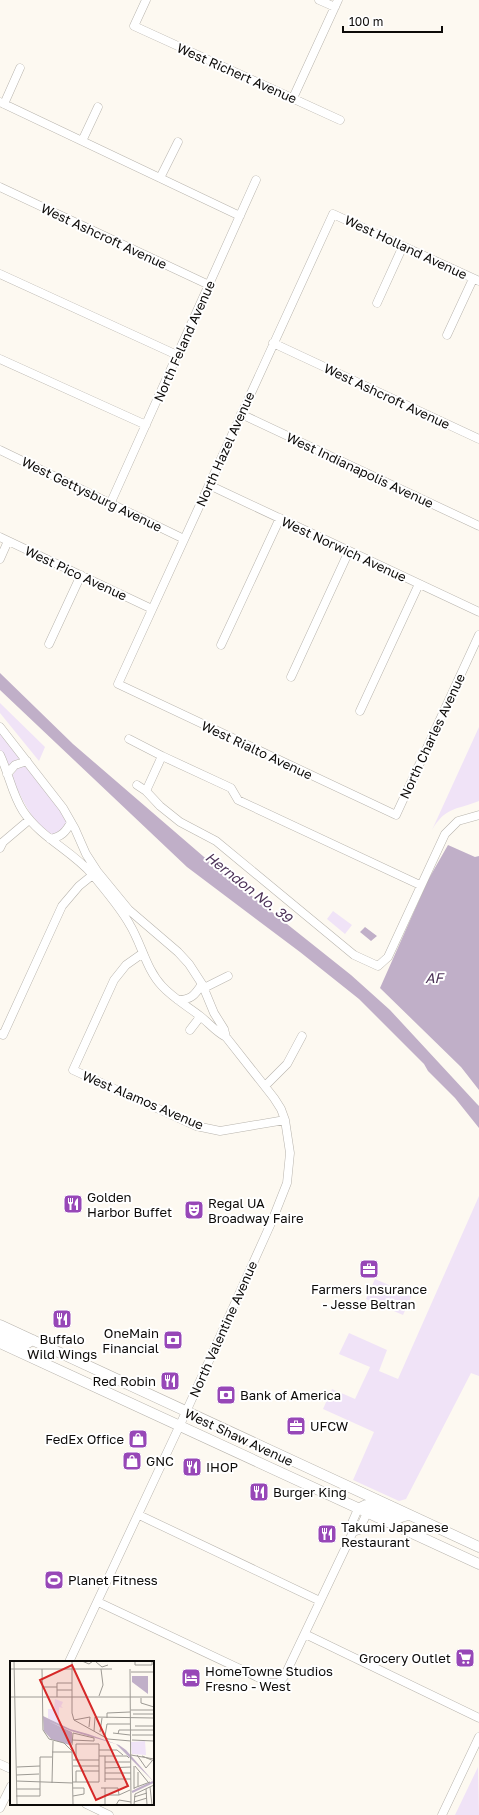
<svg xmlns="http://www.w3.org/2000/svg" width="479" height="1815" font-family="'Golos Text',sans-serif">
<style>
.green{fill:#f0e3f7}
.water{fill:#c0afc8}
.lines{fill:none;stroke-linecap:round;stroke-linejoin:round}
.minor-casing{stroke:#b8b4ad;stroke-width:9}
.major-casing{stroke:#b8b4ad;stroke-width:11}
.minor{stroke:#fff;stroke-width:8}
.major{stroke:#fff;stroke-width:10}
.labels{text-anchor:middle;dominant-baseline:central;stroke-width:4;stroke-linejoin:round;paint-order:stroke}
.street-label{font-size:13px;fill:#0d0b09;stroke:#fff}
.poi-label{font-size:13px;fill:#0d0b09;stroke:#fff;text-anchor:start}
.water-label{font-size:14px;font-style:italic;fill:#4d3358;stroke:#fff}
.inset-river{fill:none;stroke:#c0afc8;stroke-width:2}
.inset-road{fill:none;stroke:#9d9a94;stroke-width:1}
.view{fill:#d62828;fill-opacity:0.15;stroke:#d62828;stroke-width:2}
.inset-edge{fill:none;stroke:#0d0b09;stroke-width:2}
</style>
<rect width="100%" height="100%" fill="#fdf9f1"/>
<path class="green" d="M0,703L45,747L39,761L0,713Z
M479,727V801C457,810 446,806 432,830Z
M0,732L21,758L14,761L8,767L0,749Z
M25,766C36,778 61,805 66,820C67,823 64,828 62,831C44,849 16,789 12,776L17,769Z
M333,911L352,925L345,934L327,919Z
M479,1196V1376L471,1373L406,1499L399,1501L353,1480L374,1432L323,1409L332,1389L355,1399L370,1367L339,1354L349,1333L387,1350L379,1371L398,1379Z
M375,1279L412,1295L403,1315L366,1299Z
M478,1767L479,1815H455Z"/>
<path class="water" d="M0,673L73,744L218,869L351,975L390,1010L477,1104L479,1106V1128L455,1098L428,1071L424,1064L359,999L300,952L187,867L0,690Z
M448,845L475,857L479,856V1090L461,1067L380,988L428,880Z
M365,927L377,936L371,941L360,932Z"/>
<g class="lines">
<g class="minor-casing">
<path id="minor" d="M146,0L134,26L340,120
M319,0L335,7
M293,98L338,0
M0,102L240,216
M4,104L20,68
M82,141L98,107
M160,178L178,142
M0,187L209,285
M0,274L177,355
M479,281L333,214L118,684L396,815L479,635
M377,303L403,246
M447,335L473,279
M273,343L479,439
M0,359L146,425
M241,414L479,526
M0,450L184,539
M209,485L479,612
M111,502L256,180
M0,537L152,609
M0,559L8,541
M49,644L81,575
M221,645L280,518
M291,677L349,551
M360,711L419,584
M0,727L63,808L75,829L86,854L97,871L129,910L178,952L189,964L202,984L214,1013L224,1029L226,1037
M129,739L162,756
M0,755C9,774 12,794 23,811C41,838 71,850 92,874C105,890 120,907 130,925C142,945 146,969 162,986C173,998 187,1006 200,1016C209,1023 216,1032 226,1037L274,1098L281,1109L285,1120L290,1153L287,1183L272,1221L186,1412L69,1662
M7,774L15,765L27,761
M137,785L146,791L160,806L180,822L216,841L354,955L378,966L388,957L445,834L458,821L479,815
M146,791L162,756L231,788L238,800L420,885
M50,839C61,837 66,832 71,822
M0,848L3,842L29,820
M143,953L126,965L114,980L73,1070L196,1126L220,1131L285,1120
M204,988L228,976
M178,1000C191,1000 195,995 202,984
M190,1030L200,1017
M0,1034L3,1035L62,906L79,886L95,873
M265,1086L287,1064L302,1036
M139,1515L320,1601
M353,1532L359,1530L367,1513
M98,1602L270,1683H279L285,1675L353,1532L351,1525L358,1509
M305,1634L479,1718
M0,1764L11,1769
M86,1804L109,1815
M0,1808L11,1786
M442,1815L479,1737"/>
</g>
<g class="major-casing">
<path id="major" d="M0,1325L479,1547
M0,1335L24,1345L33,1340
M0,1343L479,1564
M358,1509L366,1505L370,1506L398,1518L408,1515"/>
</g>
<use href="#minor" class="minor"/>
<use href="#major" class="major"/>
</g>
<defs>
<g id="restaurant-square" transform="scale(1)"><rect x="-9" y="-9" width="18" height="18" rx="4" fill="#9747b7" stroke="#fff"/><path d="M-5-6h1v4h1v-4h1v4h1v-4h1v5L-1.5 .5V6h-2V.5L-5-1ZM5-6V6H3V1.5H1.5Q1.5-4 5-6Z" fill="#fff"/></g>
<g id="theatre-square" transform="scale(1)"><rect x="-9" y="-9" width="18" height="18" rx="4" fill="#9747b7" stroke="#fff"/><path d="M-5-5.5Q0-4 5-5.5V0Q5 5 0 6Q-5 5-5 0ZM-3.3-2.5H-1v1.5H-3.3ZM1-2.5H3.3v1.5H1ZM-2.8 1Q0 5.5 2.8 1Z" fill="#fff"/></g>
<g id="office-square" transform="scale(1)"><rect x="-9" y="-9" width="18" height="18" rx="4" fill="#9747b7" stroke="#fff"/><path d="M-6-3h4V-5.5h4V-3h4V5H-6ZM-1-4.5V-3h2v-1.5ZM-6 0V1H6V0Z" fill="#fff"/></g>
<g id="bank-square" transform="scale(1)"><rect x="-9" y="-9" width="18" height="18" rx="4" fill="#9747b7" stroke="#fff"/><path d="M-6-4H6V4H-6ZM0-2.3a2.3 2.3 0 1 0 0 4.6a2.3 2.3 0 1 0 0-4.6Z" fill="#fff"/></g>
<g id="shop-square" transform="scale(1)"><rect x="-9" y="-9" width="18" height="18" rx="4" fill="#9747b7" stroke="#fff"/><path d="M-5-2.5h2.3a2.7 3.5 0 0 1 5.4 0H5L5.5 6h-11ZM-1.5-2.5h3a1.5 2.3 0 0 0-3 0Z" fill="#fff"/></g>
<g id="stadium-square" transform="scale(1)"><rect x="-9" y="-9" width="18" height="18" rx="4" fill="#9747b7" stroke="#fff"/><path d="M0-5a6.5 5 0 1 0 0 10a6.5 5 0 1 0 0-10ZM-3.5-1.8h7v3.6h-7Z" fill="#fff"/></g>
<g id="supermarket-square" transform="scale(1)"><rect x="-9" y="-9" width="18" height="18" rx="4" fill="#9747b7" stroke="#fff"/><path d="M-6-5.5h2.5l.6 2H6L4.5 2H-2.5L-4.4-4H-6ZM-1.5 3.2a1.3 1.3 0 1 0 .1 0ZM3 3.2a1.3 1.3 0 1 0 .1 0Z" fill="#fff"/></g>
<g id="hotel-square" transform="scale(1)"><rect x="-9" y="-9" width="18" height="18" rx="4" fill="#9747b7" stroke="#fff"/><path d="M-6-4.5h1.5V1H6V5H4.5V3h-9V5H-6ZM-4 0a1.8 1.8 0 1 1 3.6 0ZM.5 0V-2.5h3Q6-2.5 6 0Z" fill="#fff"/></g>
</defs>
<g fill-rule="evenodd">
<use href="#restaurant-square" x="73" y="1204"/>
<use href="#theatre-square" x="194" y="1210"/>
<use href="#office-square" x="369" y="1269"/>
<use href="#restaurant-square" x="62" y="1319"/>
<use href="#bank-square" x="173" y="1340"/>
<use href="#restaurant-square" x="170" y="1381"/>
<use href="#bank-square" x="226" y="1395"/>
<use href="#office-square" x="296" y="1426"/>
<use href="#shop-square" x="138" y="1439"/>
<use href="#shop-square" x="132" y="1461"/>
<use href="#restaurant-square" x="192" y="1467"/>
<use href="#restaurant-square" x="259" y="1492"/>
<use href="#restaurant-square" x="327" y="1534"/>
<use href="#stadium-square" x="54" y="1580"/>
<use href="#supermarket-square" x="465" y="1658"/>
<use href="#hotel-square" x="191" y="1678"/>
</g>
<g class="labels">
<g class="street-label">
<text transform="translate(237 73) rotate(24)">West Richert Avenue</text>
<text transform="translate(104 236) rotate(25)">West Ashcroft Avenue</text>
<text transform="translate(406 247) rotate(25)">West Holland Avenue</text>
<text transform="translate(184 341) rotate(-66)">North Feland Avenue</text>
<text transform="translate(387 396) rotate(25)">West Ashcroft Avenue</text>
<text transform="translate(225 449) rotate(-66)">North Hazel Avenue</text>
<text transform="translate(360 470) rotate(25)">West Indianapolis Avenue</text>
<text transform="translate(92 494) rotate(26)">West Gettysburg Avenue</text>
<text transform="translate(344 549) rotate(25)">West Norwich Avenue</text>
<text transform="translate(76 573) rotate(25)">West Pico Avenue</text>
<text transform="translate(432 736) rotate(-65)">North Charles Avenue</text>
<text transform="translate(257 750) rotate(25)">West Rialto Avenue</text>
<text transform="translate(143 1100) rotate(23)">West Alamos Avenue</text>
<text transform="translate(223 1329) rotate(-66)">North Valentine Avenue</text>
<text transform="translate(239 1437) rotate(25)">West Shaw Avenue</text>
</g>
<g class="poi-label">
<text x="87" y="1197">Golden<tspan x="87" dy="15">Harbor Buffet</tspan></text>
<text x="208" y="1203">Regal UA<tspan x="208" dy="15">Broadway Faire</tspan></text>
<text x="369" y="1289" text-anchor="middle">Farmers Insurance<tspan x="369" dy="15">- Jesse Beltran</tspan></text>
<text x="159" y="1333" text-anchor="end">OneMain<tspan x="159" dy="15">Financial</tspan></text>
<text x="62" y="1339" text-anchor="middle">Buffalo<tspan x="62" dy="15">Wild Wings</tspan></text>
<text x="156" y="1381" text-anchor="end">Red Robin</text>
<text x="240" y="1395">Bank of America</text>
<text x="310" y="1426">UFCW</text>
<text x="124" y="1439" text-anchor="end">FedEx Office</text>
<text x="146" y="1461">GNC</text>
<text x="206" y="1467">IHOP</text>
<text x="273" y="1492">Burger King</text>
<text x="341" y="1527">Takumi Japanese<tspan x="341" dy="15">Restaurant</tspan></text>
<text x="68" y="1580">Planet Fitness</text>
<text x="451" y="1658" text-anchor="end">Grocery Outlet</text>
<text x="205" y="1671">HomeTowne Studios<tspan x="205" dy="15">Fresno - West</tspan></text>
</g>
<g class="water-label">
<text transform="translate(249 887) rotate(38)">Herndon No. 39</text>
<text x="434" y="977">AF</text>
</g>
</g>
<g transform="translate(10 1661)">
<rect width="144" height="144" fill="#fdf9f1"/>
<path d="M45,38L53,41L51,45L53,47L49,46V63L38,57V48H44ZM135,80L136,94L122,93L121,81Z" fill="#f0e3f7"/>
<path d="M122,15H138V33L122,21ZM33,55L60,68L78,73L109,84L116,89L144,121L106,83L61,70L38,60L62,71V82L59,84L41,78L34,70Z" fill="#c0afc8"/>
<path class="inset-river" d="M122,131L143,121"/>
<path class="inset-road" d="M4,0L7,144M62,0V52L64,59M72,0L79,3L83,0M125,0V4H142V0M86,1L92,6L98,4M0,8H102M32,8L33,69L39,78L54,82L62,90L63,144M120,8L121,144M121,11H144M32,26H47M47,29H62M89,35L93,24L91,8M0,36H144M47,36V22H62M131,37V42L144,46M121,49H144M123,53H144M97,57V52L120,51M64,59L98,78L121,80M64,59L80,56L79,66M125,65H144M84,70L85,56L144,57M90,71L92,57M103,72L120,74M108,73L109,69H144M122,74H144M95,75L97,63H120M62,79L84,80V77M122,79L144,80M60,86L62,84L63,72L84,77M89,89H107L113,94M42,91H62M121,94L144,98M127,94L136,107L142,100M89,95H117L119,97M95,95V121M132,95L144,100M63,99H89M95,101H120M63,105H89M124,105V128M125,105L138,121M7,106L30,105M95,107L121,106M128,111V125M95,112H121M6,114L29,113M95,118H121M6,120L63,122M63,121H89V83H66V99M66,121V110H89M42,122L43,80M140,126L142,144M63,127H74V133L63,135M91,127H108L109,134M95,127V144M124,127L140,121M6,128H30M136,128L137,144M95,134H109L120,129M6,135H30V96H42M124,136L137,132M124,141L137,137M106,144L109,139L121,141M124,144L125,133L144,124"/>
<path class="view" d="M62,4L118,125L86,139L30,19Z"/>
<rect width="144" height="144" class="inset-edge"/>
</g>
<path d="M343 26v6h99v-6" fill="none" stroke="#0d0b09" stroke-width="2"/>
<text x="349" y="26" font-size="12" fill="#0d0b09" stroke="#ffffff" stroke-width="3" paint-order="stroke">100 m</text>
</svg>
